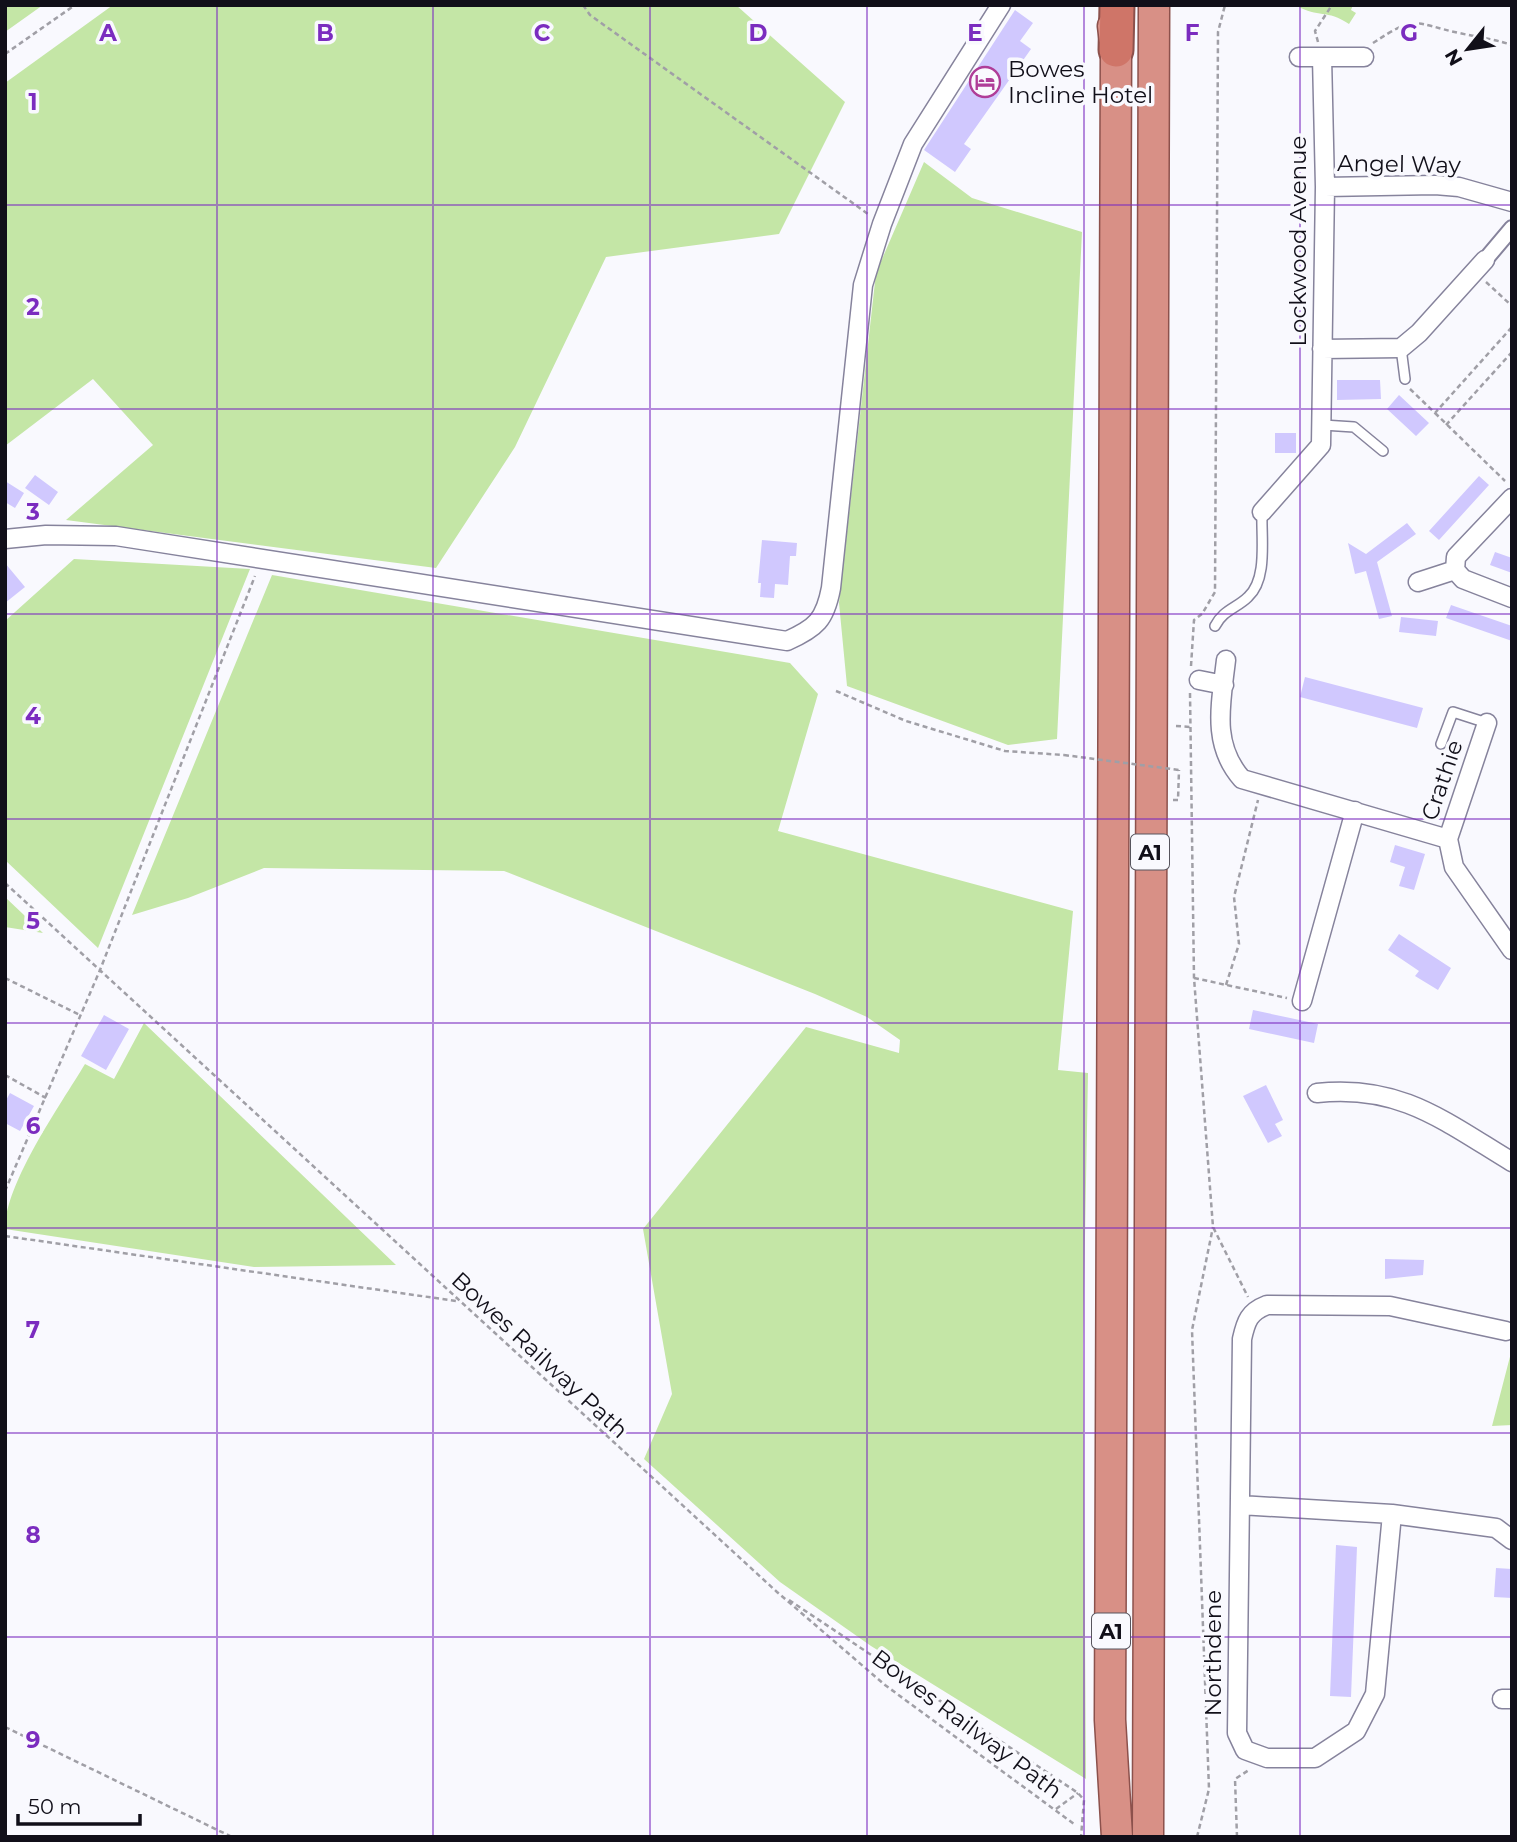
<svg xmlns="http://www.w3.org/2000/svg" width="1517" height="1842" font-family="Montserrat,sans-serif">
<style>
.green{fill:#c4e6a6}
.building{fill:#d0c8fe}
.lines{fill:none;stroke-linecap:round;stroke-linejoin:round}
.service-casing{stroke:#86839c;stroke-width:12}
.pedestrian-casing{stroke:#86839c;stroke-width:18}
.minor-casing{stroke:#86839c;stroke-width:21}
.trunk-casing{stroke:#8c514c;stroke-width:33}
.motorway-casing{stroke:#8c514c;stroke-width:37}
.path{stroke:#a09fa6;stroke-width:2.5;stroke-dasharray:5 3.5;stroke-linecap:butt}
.service{stroke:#fff;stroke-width:9}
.pedestrian{stroke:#fff;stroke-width:14}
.minor{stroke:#fff;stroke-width:18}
.trunk{stroke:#d89086;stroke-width:30}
.motorway{stroke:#cf7568;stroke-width:33}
.path-bridge{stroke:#a09fa6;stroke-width:2.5;stroke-dasharray:5 3.5;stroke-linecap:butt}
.grid{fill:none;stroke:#7b2cbf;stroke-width:2;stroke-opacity:0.55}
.labels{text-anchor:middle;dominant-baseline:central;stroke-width:7;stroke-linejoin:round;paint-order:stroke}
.shield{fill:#f9f9fe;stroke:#57555e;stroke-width:2}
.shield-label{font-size:21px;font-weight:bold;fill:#110f19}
.poi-label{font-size:23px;fill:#110f19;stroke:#f9f9fe;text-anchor:start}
.street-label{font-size:23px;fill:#110f19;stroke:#f9f9fe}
.grid-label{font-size:23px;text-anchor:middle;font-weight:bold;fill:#7b2cbf;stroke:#f9f9fe;stroke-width:7;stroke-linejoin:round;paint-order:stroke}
</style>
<rect width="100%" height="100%" fill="#f9f9fe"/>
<path class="green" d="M5,5H43L5,32Z
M113,5H736L845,102L779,234L606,257L515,447L436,568L66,520L153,445L93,379L5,446V83Z
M1353,5L1351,10L1356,13L1349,24C1327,9 1318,18 1297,6Z
M924,162L972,198L1082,232L1057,739L1008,745L847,686L839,603L876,273Z
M74,559L250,569L98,948L5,860V621Z
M272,575L790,663L818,694L778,831L1073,911L1058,1070L1088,1073L1083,1346L1086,1779L871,1646L780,1582L644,1459L672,1394L643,1229L806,1027L899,1053L900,1040L867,1017L815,994L504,871L264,868L188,898L132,915Z
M5,897L43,933L5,927Z
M144,1023L396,1265L254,1267L5,1229C5,1183 61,1104 85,1064L114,1079Z
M1512,1349V1425L1492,1426Z"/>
<path class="building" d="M1015,10L1033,23L1020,41L1031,49L964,144L971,149L955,172L924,150Z
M1337,380H1380L1381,399L1337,400Z
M1399,395L1429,423L1416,436L1387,409Z
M1275,433H1296V453H1275Z
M35,475L58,492L49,505L25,488Z
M1479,476L1489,485L1439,540L1429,531Z
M5,481L24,493L15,508L5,502Z
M1407,523L1416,534L1377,562L1392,616L1379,619L1366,571L1355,574L1348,543L1366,554Z
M762,540L797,543L796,556H790L788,585L775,584L774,598L760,597L761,583H758Z
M1495,552L1512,558V573L1490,565Z
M5,563L25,587L5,603Z
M1451,605L1512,626V641L1446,618Z
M1401,617L1438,621L1436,636L1399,632Z
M1305,677L1423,708L1417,728L1300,697Z
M1395,845L1425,854L1414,890L1399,886L1405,867L1390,862Z
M1399,934L1451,968L1438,990L1415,976L1419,971L1388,950Z
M1253,1010L1318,1024L1314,1043L1249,1029Z
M104,1015L129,1029L106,1070L81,1056Z
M1266,1085L1283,1120L1275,1124L1282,1136L1268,1143L1243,1096Z
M10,1093L34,1106L20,1131L5,1123V1102Z
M1385,1259L1424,1260L1423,1275L1385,1279Z
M1336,1545L1357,1547L1351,1697L1330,1696Z
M1496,1568L1512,1569V1598L1494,1597Z"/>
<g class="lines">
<g class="service-casing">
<path id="service" d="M1401,348L1405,379
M1323,425L1354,427L1383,451
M1215,626C1223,610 1237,608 1248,597C1268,579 1261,538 1262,512
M1441,744L1453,712L1487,723"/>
</g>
<g class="pedestrian-casing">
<path id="pedestrian" d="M1485,260L1512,228"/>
</g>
<g class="minor-casing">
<path id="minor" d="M1299,57H1364
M1325,187L1435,185L1459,187L1512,202
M1322,349L1401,348L1419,333L1485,260
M1512,498L1456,557L1455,570L1463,579L1512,598
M1262,512L1321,445L1325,187L1322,57
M5,539L46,535L116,536L787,641C816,628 825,620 831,588L863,285L882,224L913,144L1001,5
M1418,582L1455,570
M1226,660C1221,704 1211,744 1242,779L1448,839
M1199,680L1224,685
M1448,839L1454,867L1512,950
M1448,839L1487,723
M1302,1001L1355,811
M1317,1093C1400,1084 1444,1121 1512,1162
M1240,1505L1392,1514L1496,1528L1512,1540
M1392,1514L1375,1694L1356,1731L1315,1758H1267L1245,1750L1237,1733L1242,1339C1246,1321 1249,1312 1267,1305L1390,1306L1506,1331
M1502,1699H1512"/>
</g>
<g class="trunk-casing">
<path id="trunk" d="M1113,26L1116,50L1110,1720L1117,1837
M1148,1837L1154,5"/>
</g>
<g class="motorway-casing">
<path id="motorway" d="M1116,50L1117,5"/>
</g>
<path class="path" d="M583,5L590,15L868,214
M1318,42L1315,31L1332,5
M1373,43C1417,14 1413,23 1459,33C1477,37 1494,39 1512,45
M5,54L75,5
M1486,282L1512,306
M1410,389L1435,413L1512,327
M1435,413L1505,481
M1446,425L1512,352
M1191,666L1194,620L1202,614L1215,592L1218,32L1225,5
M836,691L906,721L1005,751L1064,755
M1190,693L1194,978L1213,1227L1248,1297
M1176,726L1190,727
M1173,800H1178L1179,770
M5,883L777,1592L885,1685L1074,1824
M5,978L80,1015
M1194,978L1287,998
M1226,985L1239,944L1234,897L1258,800
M5,1075L46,1098
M5,1191L100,970L255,576
M5,1236L456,1301
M789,1600L1078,1793L1084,1800L1081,1837
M5,1727L232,1837
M1056,1809L1078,1793
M1197,1837L1209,1789L1192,1330L1213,1227
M1237,1837L1235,1779L1249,1770"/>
<use href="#service" class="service"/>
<use href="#pedestrian" class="pedestrian"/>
<use href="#minor" class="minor"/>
<use href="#trunk" class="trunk"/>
<use href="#motorway" class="motorway"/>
<path class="path-bridge" d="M1064,755L1179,770"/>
</g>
<path class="grid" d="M217,5V1837M433,5V1837M650,5V1837M867,5V1837M1084,5V1837M1300,5V1837M5,205H1512M5,409H1512M5,614H1512M5,819H1512M5,1023H1512M5,1228H1512M5,1433H1512M5,1637H1512"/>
<defs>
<g id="hotel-ring" transform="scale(1.575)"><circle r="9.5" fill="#f9f9fe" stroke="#af3d98" stroke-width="1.5"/><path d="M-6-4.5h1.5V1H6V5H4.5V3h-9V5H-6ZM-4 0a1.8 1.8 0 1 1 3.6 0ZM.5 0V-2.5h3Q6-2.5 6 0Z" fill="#af3d98"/></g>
</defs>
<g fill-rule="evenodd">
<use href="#hotel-ring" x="985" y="82"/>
</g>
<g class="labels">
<g class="shield">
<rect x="1131" y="834.5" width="38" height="35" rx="5"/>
<rect x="1092" y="1613.5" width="38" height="35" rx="5"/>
</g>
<g class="shield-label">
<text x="1150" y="852">A1</text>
<text x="1111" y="1631">A1</text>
</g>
<g class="poi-label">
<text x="1008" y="69">Bowes<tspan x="1008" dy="26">Incline Hotel</tspan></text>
</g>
<g class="street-label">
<text transform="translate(1399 164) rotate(1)">Angel Way</text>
<text transform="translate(1298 241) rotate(-90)">Lockwood Avenue</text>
<text transform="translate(1442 780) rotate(-71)">Crathie</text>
<text transform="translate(540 1355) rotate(43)">Bowes Railway Path</text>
<text transform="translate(1213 1653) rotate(-90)">Northdene</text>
<text transform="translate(967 1724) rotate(37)">Bowes Railway Path</text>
</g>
</g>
<g class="grid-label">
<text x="108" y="41">A</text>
<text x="325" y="41">B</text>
<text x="542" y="41">C</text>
<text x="758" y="41">D</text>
<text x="975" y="41">E</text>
<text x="1192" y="41">F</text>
<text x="1409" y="41">G</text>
<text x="33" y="110">1</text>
<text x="33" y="315">2</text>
<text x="33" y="520">3</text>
<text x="33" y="724">4</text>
<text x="33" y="929">5</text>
<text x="33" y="1134">6</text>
<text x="33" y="1338">7</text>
<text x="33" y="1543">8</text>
<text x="33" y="1748">9</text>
</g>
<rect width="1517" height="1842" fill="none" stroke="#110f19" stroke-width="14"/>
<g transform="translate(1468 49) rotate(240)" stroke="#f9f9fe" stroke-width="5" paint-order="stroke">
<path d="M0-5L12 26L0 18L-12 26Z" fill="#110f19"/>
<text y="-10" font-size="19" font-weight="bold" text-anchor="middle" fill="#110f19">N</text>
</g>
<path d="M18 1814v10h122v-10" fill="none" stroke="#110f19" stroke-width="3.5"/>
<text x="28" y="1814" font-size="21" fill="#110f19" stroke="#f9f9fe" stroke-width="5" paint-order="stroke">50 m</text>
</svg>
